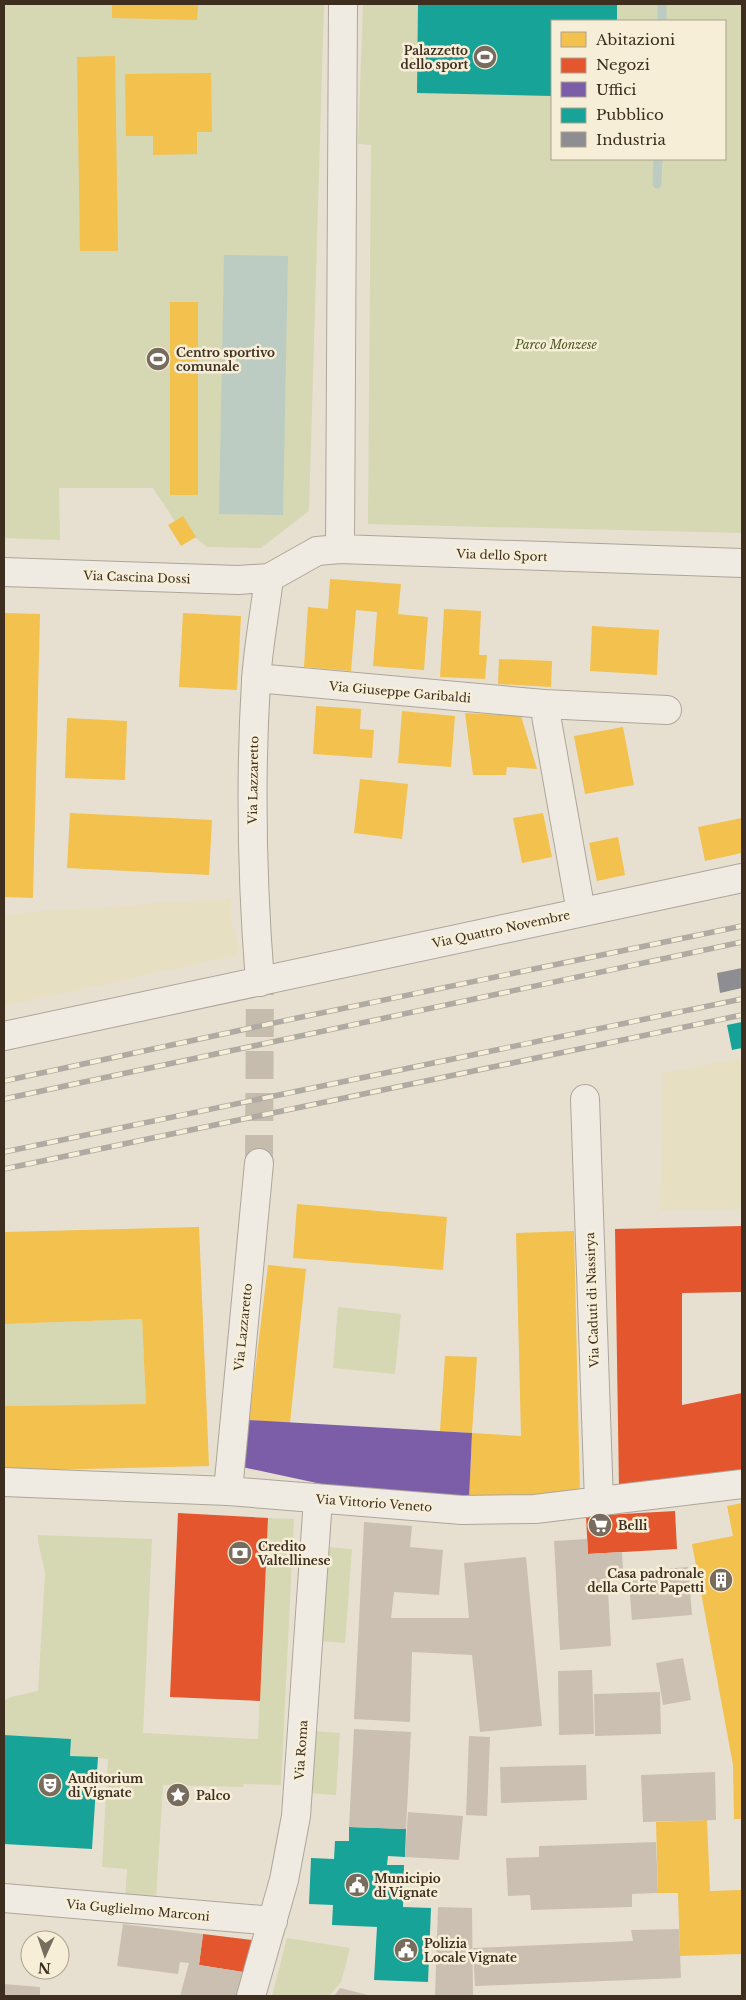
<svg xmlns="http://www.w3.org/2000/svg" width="746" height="2000" font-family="'Libre Baskerville',serif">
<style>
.farmland{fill:#e6dfc2}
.green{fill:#d6d7b3;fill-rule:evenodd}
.water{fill:#bcccc2}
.homes{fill:#f2c14e}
.shops{fill:#e4572e}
.offices{fill:#7b5ea7}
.public{fill:#17a398}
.industry{fill:#8d8d92}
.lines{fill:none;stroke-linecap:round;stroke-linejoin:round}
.stream{stroke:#bcccc2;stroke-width:9}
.building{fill:#cbbfb2}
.minor-tunnel{stroke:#c5bcae;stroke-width:28;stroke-dasharray:28 14;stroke-linecap:butt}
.minor-casing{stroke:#ada599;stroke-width:30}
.minor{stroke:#efebe3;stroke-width:28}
.rail-casing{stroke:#afaaa2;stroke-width:5.5}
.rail{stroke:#f7eed8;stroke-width:4;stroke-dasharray:11;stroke-linecap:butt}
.labels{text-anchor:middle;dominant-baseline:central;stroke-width:5;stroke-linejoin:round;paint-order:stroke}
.poi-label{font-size:12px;font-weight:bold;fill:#3d2e20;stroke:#f7eed8;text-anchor:start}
.park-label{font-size:12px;font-style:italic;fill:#4d5a26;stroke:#f7eed8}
.street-label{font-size:12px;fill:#3d2e20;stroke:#f7eed8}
</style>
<rect width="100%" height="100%" fill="#e7e0d1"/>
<path class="farmland" d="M231,898V919L239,948L238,953L233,956L4,1006V914Z
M742,1058V1209L660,1210L663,1073Z"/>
<path class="green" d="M4,4H324L309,511L261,548L207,547L175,521L153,488H59L60,540L4,538Z
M363,4H742V533L368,524L371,145L358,144ZM552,21H725V159H552Z
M338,1307L401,1314L395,1374L333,1368Z
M142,1319L146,1404L4,1406V1324Z
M268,1518L294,1519L281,1785L244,1784L243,1787L163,1785L156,1900L125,1898L127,1869L102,1867L108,1759L70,1756L71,1739L4,1735V1701L11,1697L38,1691L45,1573L38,1541V1535L152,1539L143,1733L258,1739Z
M325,1547L352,1549L345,1643L318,1641Z
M313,1731L340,1733L336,1795L308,1793Z
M287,1938L350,1948L341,1982L329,1996H272Z"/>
<path class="water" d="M224,255L288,256L283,515L219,514Z"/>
<path class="homes" d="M112,4H198L197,20L112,18Z
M115,56L118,251H80L77,57Z
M211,73L212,132H197V154L153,155V136H126L125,74Z
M170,302H198V495H170Z
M183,516L196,537L181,546L168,525Z
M330,579L401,584L398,614L428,617L424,670L373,666L377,612L356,610L351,671L304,667L308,607L328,609Z
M444,609L481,611L479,655H487L485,679L440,677Z
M4,613L40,614L33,898L4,897Z
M183,613L241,616L237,690L179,687Z
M592,626L659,630L657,675L590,671Z
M499,659L552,661L551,687L498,684Z
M316,706L361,709L360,729L374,730L372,758L313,754Z
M402,711L455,716L451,767L398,763Z
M465,713L521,716L537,769L507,767L506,775H473Z
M67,718L127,721L125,780L65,778Z
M623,727L634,785L585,794L574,736Z
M360,779L408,784L402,839L354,833Z
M70,813L212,820L209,875L67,868Z
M543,813L552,857L522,863L513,818Z
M742,818V853L705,861L698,827Z
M618,837L625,875L597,881L589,843Z
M297,1204L447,1217L443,1270L293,1258Z
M199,1227L209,1466L4,1471V1406L146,1404L142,1319L4,1324V1232Z
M574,1231L580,1496L469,1500L472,1433L521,1436L516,1233Z
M268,1265L306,1269L290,1423L249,1420Z
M445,1356L477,1357L472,1433L440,1431Z
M742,1503V1819H734L733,1765L692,1544L733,1536L727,1506Z
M707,1820L710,1891L742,1890V1954L680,1956L678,1893H658L656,1822Z"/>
<path class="shops" d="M742,1226V1292L682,1293V1405L742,1393V1472L619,1490L615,1229Z
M675,1511L677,1549L588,1554L586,1516Z
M178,1513L268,1518L260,1701L170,1697Z
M203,1934L252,1940L243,1972L199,1965Z"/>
<path class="offices" d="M249,1420L472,1433L469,1500L340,1488L242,1467Z"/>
<path class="public" d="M418,4H617V21H552V96L417,93Z
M742,1022V1048L732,1050L727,1025Z
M4,1735L71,1739L70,1756L98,1757L92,1849L4,1844Z
M349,1827L406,1829L405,1857L388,1856L387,1865H404L403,1907L431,1908L428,1982L374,1980L377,1927L332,1925L333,1905L309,1904L311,1858L334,1859L335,1841H349Z"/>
<path class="industry" d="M742,968V988L720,993L717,973Z"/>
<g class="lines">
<path class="stream" d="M662,21V4
M657,184L658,159"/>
</g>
<path class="building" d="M364,1522L412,1526L410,1547L443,1550L439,1595L394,1592L391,1618H469L464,1563L526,1557L542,1726L480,1732L472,1655L412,1652L410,1722L354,1719Z
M587,1539L588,1554L622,1552L623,1569L607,1570L611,1646L560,1650L554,1541Z
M688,1567L692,1615L632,1620L628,1572Z
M683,1658L691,1700L663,1705L656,1663Z
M592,1670L594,1734L559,1735L558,1671Z
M660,1692L661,1734L595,1736L594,1694Z
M354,1729L411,1732L406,1829L349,1827Z
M469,1736L490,1737L487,1816L466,1815Z
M586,1765L587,1800L501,1803L500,1767Z
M715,1772L716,1820L643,1822L641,1775Z
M408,1812L463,1816L459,1860L405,1857Z
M656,1842L658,1893L632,1894V1907L531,1910L530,1895L508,1896L506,1858L539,1857V1846Z
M438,1907L472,1908L473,1996H435Z
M123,1924L203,1934L199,1965L243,1972L236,1996H180L189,1963L180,1962L178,1974L117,1966Z
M679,1929L681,1978L475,1986L473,1948L633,1941L631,1930Z
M4,1984L40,1987V1996H4Z
M340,1988L368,1995V1996H334Z"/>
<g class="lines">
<path class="minor-tunnel" d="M259,1163L260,982"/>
<g class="minor-casing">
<path id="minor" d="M340,549L343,4
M4,572L238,580L269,578L317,551L340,549L742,563
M256,678L544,704L581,912
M544,704L667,710
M260,982C252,881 250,781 256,681C258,647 265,612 269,578
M4,1036L742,878
M585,1099L599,1502
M4,1482L228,1491L462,1510L535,1509L742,1484
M228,1491L259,1163
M4,1898L273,1921
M251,1996L284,1880L296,1816L318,1499"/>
</g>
<use href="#minor" class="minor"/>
<g class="rail-casing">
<path id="rail" d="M4,1081L297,1018L742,926
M4,1099L742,942
M4,1152L742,999
M4,1169L742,1015"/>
</g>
<use href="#rail" class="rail"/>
</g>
<defs>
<g id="stadium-disc" transform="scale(1.25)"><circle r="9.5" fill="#786c5e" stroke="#f7eed8"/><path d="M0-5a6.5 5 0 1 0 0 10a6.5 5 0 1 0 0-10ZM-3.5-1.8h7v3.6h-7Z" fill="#fff"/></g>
<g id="supermarket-disc" transform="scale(1.25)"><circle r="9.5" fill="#786c5e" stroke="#f7eed8"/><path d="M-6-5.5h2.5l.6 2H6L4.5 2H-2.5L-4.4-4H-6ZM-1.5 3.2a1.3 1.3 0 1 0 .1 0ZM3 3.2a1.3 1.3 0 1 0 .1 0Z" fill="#fff"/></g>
<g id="bank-disc" transform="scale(1.25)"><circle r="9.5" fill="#786c5e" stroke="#f7eed8"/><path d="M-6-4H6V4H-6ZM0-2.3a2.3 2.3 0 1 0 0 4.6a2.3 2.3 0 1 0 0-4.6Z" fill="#fff"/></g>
<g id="building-disc" transform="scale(1.25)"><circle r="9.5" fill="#786c5e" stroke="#f7eed8"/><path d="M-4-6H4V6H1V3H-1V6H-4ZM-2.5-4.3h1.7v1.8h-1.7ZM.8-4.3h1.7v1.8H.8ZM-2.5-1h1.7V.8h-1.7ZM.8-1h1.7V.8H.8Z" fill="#fff"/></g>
<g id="theatre-disc" transform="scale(1.25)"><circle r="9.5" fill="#786c5e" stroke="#f7eed8"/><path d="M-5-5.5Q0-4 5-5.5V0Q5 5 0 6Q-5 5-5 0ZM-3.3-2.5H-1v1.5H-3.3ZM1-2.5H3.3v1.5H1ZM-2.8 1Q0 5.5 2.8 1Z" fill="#fff"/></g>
<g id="sight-disc" transform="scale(1.25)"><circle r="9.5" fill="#786c5e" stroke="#f7eed8"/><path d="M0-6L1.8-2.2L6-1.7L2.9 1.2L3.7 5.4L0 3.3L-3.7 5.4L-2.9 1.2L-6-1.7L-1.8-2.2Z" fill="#fff"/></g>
<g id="civic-disc" transform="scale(1.25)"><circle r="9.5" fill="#786c5e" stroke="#f7eed8"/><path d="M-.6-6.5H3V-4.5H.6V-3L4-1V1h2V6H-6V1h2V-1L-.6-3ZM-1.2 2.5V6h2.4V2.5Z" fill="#fff"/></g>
</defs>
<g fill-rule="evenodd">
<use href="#stadium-disc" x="485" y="57"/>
<use href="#stadium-disc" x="158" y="359"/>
<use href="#supermarket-disc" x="600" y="1525"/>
<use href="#bank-disc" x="240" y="1553"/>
<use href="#building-disc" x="721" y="1580"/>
<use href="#theatre-disc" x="50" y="1785"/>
<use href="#sight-disc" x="178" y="1795"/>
<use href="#civic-disc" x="357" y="1885"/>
<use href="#civic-disc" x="406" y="1950"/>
</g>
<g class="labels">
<g class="poi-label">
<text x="468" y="50" text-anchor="end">Palazzetto<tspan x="468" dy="14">dello sport</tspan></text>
<text x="176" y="352">Centro sportivo<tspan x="176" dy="14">comunale</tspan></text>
<text x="618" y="1525">Belli</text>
<text x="258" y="1546">Credito<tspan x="258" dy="14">Valtellinese</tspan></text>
<text x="704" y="1573" text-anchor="end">Casa padronale<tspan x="704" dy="14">della Corte Papetti</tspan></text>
<text x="68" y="1778">Auditorium<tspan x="68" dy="14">di Vignate</tspan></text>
<text x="196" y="1795">Palco</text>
<text x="374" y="1878">Municipio<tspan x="374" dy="14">di Vignate</tspan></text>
<text x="424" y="1943">Polizia<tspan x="424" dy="14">Locale Vignate</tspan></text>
</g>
<g class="park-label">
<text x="556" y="344">Parco Monzese</text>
</g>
<g class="street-label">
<text transform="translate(502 555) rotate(2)">Via dello Sport</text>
<text transform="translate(137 577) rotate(2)">Via Cascina Dossi</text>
<text transform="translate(400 692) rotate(5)">Via Giuseppe Garibaldi</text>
<text transform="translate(253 780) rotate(-89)">Via Lazzaretto</text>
<text transform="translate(501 929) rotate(-12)">Via Quattro Novembre</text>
<text transform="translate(592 1300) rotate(-92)">Via Caduti di Nassirya</text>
<text transform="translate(243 1327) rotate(-84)">Via Lazzaretto</text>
<text transform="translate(374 1503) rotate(4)">Via Vittorio Veneto</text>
<text transform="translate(301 1750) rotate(-86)">Via Roma</text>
<text transform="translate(138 1910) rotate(5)">Via Guglielmo Marconi</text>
</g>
</g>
<rect width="746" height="2000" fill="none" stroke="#3d2e20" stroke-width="10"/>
<rect x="551" y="20" width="175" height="140" fill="#f7eed8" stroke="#ada18e"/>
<rect x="561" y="32" width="25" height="15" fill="#f2c14e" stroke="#ada18e"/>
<text x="596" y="45" font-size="15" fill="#3d2e20">Abitazioni</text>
<rect x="561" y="58" width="25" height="15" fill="#e4572e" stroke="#ada18e"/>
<text x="596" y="70" font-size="15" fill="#3d2e20">Negozi</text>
<rect x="561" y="82" width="25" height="15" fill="#7b5ea7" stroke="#ada18e"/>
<text x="596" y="95" font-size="15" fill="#3d2e20">Uffici</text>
<rect x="561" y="108" width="25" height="15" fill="#17a398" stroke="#ada18e"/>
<text x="596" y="120" font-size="15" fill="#3d2e20">Pubblico</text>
<rect x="561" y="132" width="25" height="15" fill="#8d8d92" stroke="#ada18e"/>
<text x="596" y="145" font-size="15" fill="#3d2e20">Industria</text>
<g transform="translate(45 1955) rotate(183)"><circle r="24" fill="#f7eed8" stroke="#ada18e"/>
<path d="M0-4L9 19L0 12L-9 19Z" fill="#786c5e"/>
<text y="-8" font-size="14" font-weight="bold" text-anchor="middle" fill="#3d2e20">N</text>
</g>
</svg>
